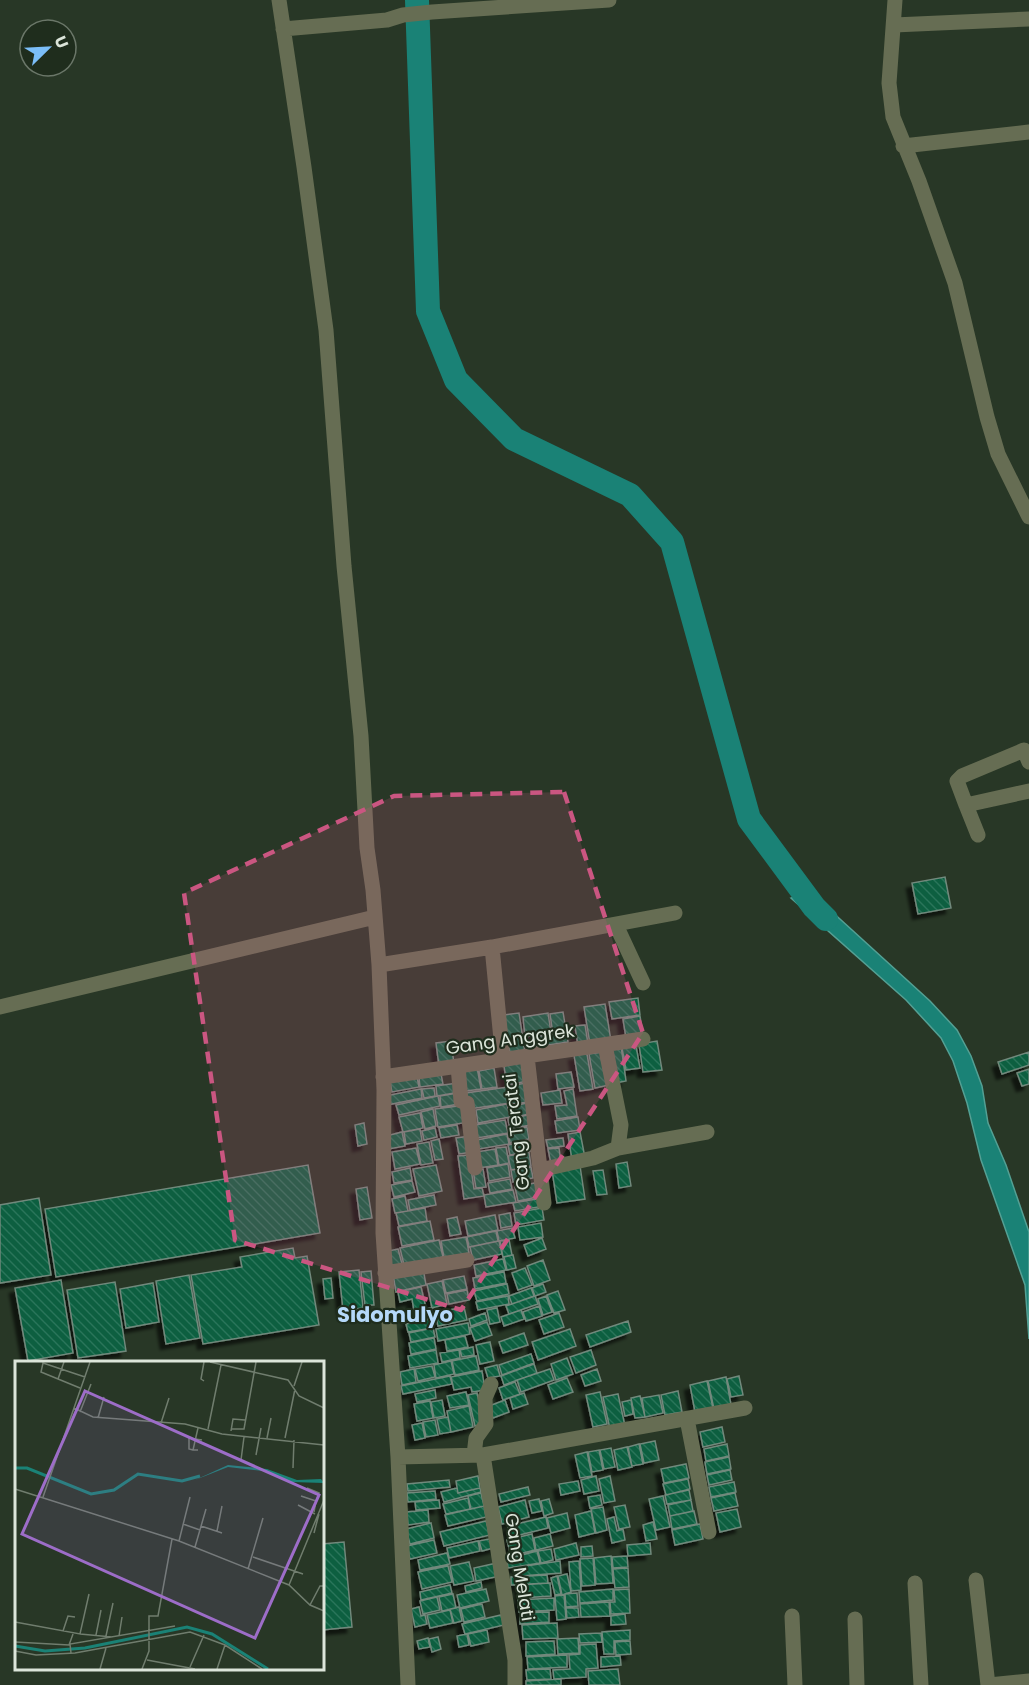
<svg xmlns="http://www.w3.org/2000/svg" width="1029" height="1685" font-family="Poppins,sans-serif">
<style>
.water{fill:#1a8276;stroke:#54a094;stroke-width:1.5}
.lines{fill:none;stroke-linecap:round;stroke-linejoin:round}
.river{stroke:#1a8276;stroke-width:24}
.building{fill:url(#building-back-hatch);stroke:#71897c;stroke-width:1.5;filter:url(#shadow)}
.street{stroke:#666d53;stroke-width:15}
.marked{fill:#ca5681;fill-opacity:0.2;stroke:#ca5681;stroke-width:4.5;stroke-dasharray:12 8;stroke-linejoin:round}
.labels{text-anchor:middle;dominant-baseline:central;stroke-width:4.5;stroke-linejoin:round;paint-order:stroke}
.street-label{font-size:18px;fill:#dce5da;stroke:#1f2d1d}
.quarter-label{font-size:21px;font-weight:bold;fill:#b5d9fa;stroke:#1f2d1d}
.inset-river{fill:none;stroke:#1a8276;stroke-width:3}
.inset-road{fill:none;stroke:#707d6e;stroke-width:1.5}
.view{fill:#9d6dc8;fill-opacity:0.15;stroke:#9d6dc8;stroke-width:3}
.inset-edge{fill:none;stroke:#dce5da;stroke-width:3}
</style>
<defs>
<pattern id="building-back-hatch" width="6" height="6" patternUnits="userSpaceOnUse" patternTransform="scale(1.5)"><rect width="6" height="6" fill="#075e3f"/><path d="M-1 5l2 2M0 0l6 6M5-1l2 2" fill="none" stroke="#2b755a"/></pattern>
<filter id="shadow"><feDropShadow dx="-5.5" dy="5.5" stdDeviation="1.5" flood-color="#0009"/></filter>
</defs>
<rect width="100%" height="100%" fill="#283726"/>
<path class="water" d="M808,893L829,909L930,1001L957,1030L971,1056L982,1086L988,1123L1006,1165L1029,1232V1339L1025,1285L981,1160L967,1103L953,1061L941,1038L906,1000L791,898Z"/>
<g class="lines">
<path class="river" d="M417,0L428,311L456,380L514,439L630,495L672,542L749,819L814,907L826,919"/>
</g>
<path class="building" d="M945,877L951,908L918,914L912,883Z
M638,998L640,1015L612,1019L609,1002Z
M605,1004L611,1041L590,1044L584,1007Z
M563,1012L568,1042L535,1047L534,1037L553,1034L550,1014Z
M519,1013L525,1053L510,1055L504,1015Z
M548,1013L551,1033L525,1037L523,1017Z
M640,1016L643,1035L626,1038L623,1019Z
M585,1025L588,1044L578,1046L575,1026Z
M451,1041L454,1064L439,1066L436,1043Z
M657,1041L662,1070L643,1072L639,1044Z
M621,1046L626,1081L615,1083L610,1048Z
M636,1046L640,1068L626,1070L622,1048Z
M603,1052L609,1085L595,1088L589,1054Z
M1029,1052V1065L1002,1074L998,1062Z
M587,1054L593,1089L580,1091L574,1055Z
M525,1062L528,1081L507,1085L504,1066Z
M477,1067L481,1089L466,1091L462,1069Z
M494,1068L497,1087L482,1089L479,1071Z
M1029,1069V1084L1022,1086L1017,1073Z
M571,1072L574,1087L558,1089L556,1074Z
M441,1074L443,1084L420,1087L419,1077Z
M417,1077L419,1087L392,1092L390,1082Z
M458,1083L460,1092L437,1096L436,1086Z
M526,1083L529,1102L512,1104L509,1086Z
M508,1087L510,1103L469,1109L466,1093Z
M434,1088L435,1096L424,1098L422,1089Z
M421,1089L422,1098L387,1105L385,1096Z
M573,1089L577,1116L557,1119L555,1106L567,1105L564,1091Z
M560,1090L562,1103L543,1105L541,1093Z
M458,1093L459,1104L441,1107L440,1096Z
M438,1096L440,1106L399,1115L396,1105Z
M527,1103L529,1114L511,1118L509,1107Z
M507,1104L510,1117L478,1123L476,1110Z
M466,1105L469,1122L438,1127L435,1109Z
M433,1109L436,1126L425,1129L421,1112Z
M420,1113L423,1128L403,1132L399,1117Z
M528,1115L530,1125L510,1129L508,1119Z
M578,1117L580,1130L557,1133L555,1121Z
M505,1120L508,1133L477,1138L475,1125Z
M364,1123L367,1144L358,1146L355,1125Z
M457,1125L459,1135L441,1138L439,1128Z
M527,1127L529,1139L510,1143L508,1131Z
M435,1128L437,1137L424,1140L422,1131Z
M420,1129L422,1141L406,1144L404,1132Z
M402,1132L405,1146L389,1149L386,1136Z
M580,1132L585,1158L572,1160L568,1134Z
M507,1134L509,1144L479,1149L477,1140Z
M470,1136L472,1152L459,1154L456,1138Z
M563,1138L564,1146L548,1148L546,1140Z
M439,1139L443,1159L435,1160L431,1141Z
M529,1141L531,1151L510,1155L508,1145Z
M429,1142L433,1163L421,1165L417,1144Z
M506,1147L509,1163L499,1165L496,1148Z
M416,1148L420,1164L395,1169L392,1152Z
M559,1148L561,1163L551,1164L548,1149Z
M495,1149L498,1165L479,1168L476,1152Z
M529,1152L531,1166L511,1170L508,1156Z
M469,1155L474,1189L482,1188L484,1196L464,1199L458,1156Z
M627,1162L631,1186L619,1188L616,1164Z
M508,1164L510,1177L489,1181L487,1168Z
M308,1165L320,1233L56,1277L45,1209Z
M436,1165L442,1191L419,1196L413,1169Z
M580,1166L585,1199L557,1203L552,1170Z
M531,1167L533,1178L513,1182L511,1170Z
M410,1168L412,1180L394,1183L392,1172Z
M483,1169L486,1187L476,1188L473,1170Z
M603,1170L607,1194L597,1195L593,1171Z
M510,1179L512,1189L490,1193L488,1183Z
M412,1181L415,1192L394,1197L391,1185Z
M535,1183L538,1197L518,1201L515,1187Z
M367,1187L372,1218L360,1220L356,1189Z
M513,1190L516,1202L486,1207L484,1195Z
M434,1195L436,1205L410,1210L408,1200Z
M405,1196L408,1211L395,1213L392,1199Z
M39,1198L51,1275L0,1283V1205Z
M542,1198L544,1206L515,1211L513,1203Z
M425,1208L427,1221L399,1226L396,1213Z
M542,1208L544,1220L516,1225L514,1213Z
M510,1213L512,1226L501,1228L499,1215Z
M495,1215L498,1230L468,1236L465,1221Z
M457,1217L461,1234L450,1236L447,1219Z
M430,1221L434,1240L402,1246L398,1227Z
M541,1223L543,1237L520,1240L518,1227Z
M512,1228L515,1238L499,1241L497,1231Z
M496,1231L498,1241L469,1247L467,1237Z
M466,1237L469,1253L444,1258L441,1241Z
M542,1238L546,1249L528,1256L524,1245Z
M439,1240L443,1257L404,1265L400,1248Z
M509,1240L512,1255L503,1257L500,1241Z
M499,1241L502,1254L473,1260L470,1247Z
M293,1248L295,1258L307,1256L319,1325L203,1344L191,1275L242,1267L240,1257Z
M398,1249L402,1264L391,1266L388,1251Z
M513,1255L516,1268L507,1270L504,1257Z
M503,1259L506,1270L476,1276L474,1265Z
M543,1260L550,1280L534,1286L527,1266Z
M423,1268L426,1285L396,1292L393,1274Z
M525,1268L532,1285L518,1290L512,1273Z
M359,1270L363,1308L343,1310L339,1272Z
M371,1271L374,1305H365L361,1272Z
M504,1272L506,1283L475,1289L473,1278Z
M189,1275L200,1338L166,1344L156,1281Z
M464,1276L467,1289L446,1293L443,1280Z
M331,1278L333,1298L325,1299L323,1279Z
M61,1280L73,1353L28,1361L15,1288Z
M442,1281L447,1304L432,1308L427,1284Z
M115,1282L126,1351L78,1358L67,1290Z
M153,1283L159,1322L126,1328L120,1289Z
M507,1284L509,1294L477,1301L474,1291Z
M543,1284L546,1292L535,1296L532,1288Z
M421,1287L426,1308L414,1311L412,1299L400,1302L398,1292Z
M531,1288L534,1296L512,1304L509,1296Z
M467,1290L469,1300L449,1304L447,1294Z
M558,1291L565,1310L554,1313L547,1295Z
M508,1296L509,1304L478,1310L476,1302Z
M535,1296L538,1304L509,1314L506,1306Z
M546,1296L552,1312L543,1315L538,1299Z
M539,1306L542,1316L526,1321L523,1312Z
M464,1307L467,1320L438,1326L435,1313Z
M431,1308L433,1317L410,1322L408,1313Z
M497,1308L500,1322L490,1324L487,1310Z
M521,1310L524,1319L504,1326L501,1317Z
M485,1313L487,1320L471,1326L469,1319Z
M559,1313L564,1327L544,1334L539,1320Z
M431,1319L432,1328L408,1332L406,1324Z
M628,1321L631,1332L590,1347L586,1335Z
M487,1322L492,1335L475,1341L470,1328Z
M468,1323L470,1334L438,1341L436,1329Z
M433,1328L435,1337L411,1342L409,1333Z
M570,1329L576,1346L538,1360L532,1342Z
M524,1333L528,1345L503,1353L499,1342Z
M465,1336L468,1347L447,1351L445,1340Z
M434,1338L436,1349L411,1354L409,1343Z
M490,1342L494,1361L480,1364L476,1345Z
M473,1347L474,1355L462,1357L460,1350Z
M436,1350L438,1363L410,1368L408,1356Z
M459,1350L460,1358L442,1362L440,1353Z
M591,1350L596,1365L576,1373L570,1357Z
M531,1354L534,1363L502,1375L499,1365Z
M476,1356L479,1370L455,1375L452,1361Z
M567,1358L573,1374L556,1380L551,1364Z
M451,1361L454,1374L436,1378L434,1365Z
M534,1364L537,1373L504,1385L501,1376Z
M497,1365L500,1376L488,1378L485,1368Z
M432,1366L435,1377L418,1381L415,1369Z
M414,1369L416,1382L402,1385L400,1372Z
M550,1369L554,1380L521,1392L517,1380Z
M597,1369L601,1381L585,1386L581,1375Z
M482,1371L485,1390L472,1392L471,1387L454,1390L451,1377Z
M450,1376L452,1384L403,1394L401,1386Z
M739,1376L743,1395L731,1397L727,1379Z
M726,1377L731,1405L714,1409L708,1381Z
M567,1378L573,1392L553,1399L548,1385Z
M707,1381L713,1408L695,1412L690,1385Z
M515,1382L520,1394L503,1400L499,1388Z
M435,1390L436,1398L417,1402L415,1394Z
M678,1391L682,1412L665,1415L661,1395Z
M466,1392L469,1405L450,1408L447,1396Z
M600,1392L607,1424L593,1427L586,1395Z
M477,1393L484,1424L475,1426L468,1395Z
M524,1393L528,1404L513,1409L510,1398Z
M618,1394L625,1426L610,1429L603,1397Z
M659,1395L663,1413L645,1417L642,1398Z
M640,1396L645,1417L635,1418L631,1398Z
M442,1400L445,1416L434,1418L431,1402Z
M505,1400L509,1412L493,1418L489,1406Z
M631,1400L633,1414L625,1416L622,1402Z
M430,1401L433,1418L417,1421L414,1404Z
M469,1406L473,1427L451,1432L447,1411Z
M448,1417L451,1432L440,1434L437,1419Z
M435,1420L438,1435L426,1437L423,1422Z
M422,1423L425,1438L415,1440L412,1425Z
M722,1427L725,1442L703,1447L700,1432Z
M655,1441L659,1460L644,1463L640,1444Z
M639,1444L643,1464L632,1466L628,1447Z
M727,1444L729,1456L706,1461L704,1449Z
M627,1447L632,1467L618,1470L614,1450Z
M611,1448L615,1467L604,1469L600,1450Z
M599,1450L603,1470L592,1472L588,1452Z
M587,1452L592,1476L580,1478L575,1455Z
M729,1457L731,1469L707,1474L705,1462Z
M686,1464L689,1478L664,1483L661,1469Z
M730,1470L732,1480L709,1485L707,1475Z
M478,1476L480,1488L458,1493L456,1481Z
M596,1476L599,1491L584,1494L581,1480Z
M610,1476L615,1501L604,1503L599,1479Z
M688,1479L690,1489L666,1495L663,1484Z
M449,1480L450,1487L408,1491L407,1484Z
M578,1481L580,1491L561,1495L559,1484Z
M734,1482L736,1492L711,1497L709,1487Z
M528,1487L530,1495L501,1502L499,1494Z
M457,1488L458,1493L480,1488L481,1492L444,1502L441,1492Z
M689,1490L691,1500L667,1504L665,1495Z
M435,1491L436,1499L408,1502L407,1493Z
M481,1493L484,1506L471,1509L468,1496Z
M735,1493L738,1506L714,1511L711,1498Z
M600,1495L602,1505L590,1508L588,1497Z
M663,1496L670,1527L656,1530L649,1499Z
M468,1498L470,1509L446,1514L443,1504Z
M539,1499L542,1511L532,1513L529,1501Z
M549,1499L553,1513L544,1516L541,1501Z
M439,1500L440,1508L416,1510L415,1502Z
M525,1500L529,1517L502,1524L498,1507Z
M691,1500L693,1511L670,1516L668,1505Z
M625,1505L630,1527L619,1529L614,1507Z
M484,1506L486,1517L448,1526L445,1515Z
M603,1507L607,1530L596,1533L591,1509Z
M737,1509L741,1527L720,1532L716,1513Z
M428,1510L429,1522L408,1525L407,1512Z
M591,1511L595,1533L579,1537L575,1515Z
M694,1511L697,1524L672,1529L670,1516Z
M567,1513L570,1528L551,1533L547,1518Z
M546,1517L548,1528L511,1537L508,1526Z
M614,1517L617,1531L623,1529L625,1540L612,1543L607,1519Z
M486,1521L490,1535L444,1546L440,1532Z
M653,1522L657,1539L646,1541L643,1525Z
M431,1523L434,1538L410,1544L406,1529Z
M700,1524L703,1539L675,1545L672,1530Z
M532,1534L535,1550L511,1556L507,1540Z
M550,1534L553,1546L536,1550L534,1538Z
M494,1538L497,1547L482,1551L479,1541Z
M434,1540L437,1553L410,1559L407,1546Z
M478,1541L480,1551L449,1558L447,1548Z
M344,1542L352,1627L322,1630V1544Z
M576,1543L579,1555L556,1560L554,1549Z
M650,1543L651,1554L628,1556L627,1545Z
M592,1546L593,1556L581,1557V1547Z
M551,1549L553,1560L541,1563L538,1551Z
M537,1551L540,1563L508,1568L507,1559Z
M447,1553L450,1564L420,1570L418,1560Z
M611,1556L613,1583L596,1584L594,1558Z
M627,1556L628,1567L613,1568L612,1557Z
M593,1558L595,1585L582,1586L580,1559Z
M560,1561L561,1573L520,1576L519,1567Z
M579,1561L581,1590L571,1591L569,1562Z
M469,1562L474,1581L454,1585L450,1566Z
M497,1563L500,1576L476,1581L474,1568Z
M448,1566L452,1582L422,1589L418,1572Z
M628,1568L629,1587L615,1588L613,1569Z
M567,1574L571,1592L562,1595L558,1576Z
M547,1575L548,1583L511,1585V1577Z
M557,1576L561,1594L555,1595L551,1578Z
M481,1582L482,1588L466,1592L465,1586Z
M550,1583L551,1596L521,1598L520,1585Z
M450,1585L452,1593L421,1600L420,1592Z
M486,1589L489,1601L460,1608L457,1595Z
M613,1589V1600L580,1603L579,1592Z
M629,1589L630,1613L611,1614L610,1602H615L614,1590Z
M577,1593L578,1606L566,1607L565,1594Z
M453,1594L456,1608L442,1611L439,1597Z
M564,1595L566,1619L557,1620L555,1596Z
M437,1597L440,1610L423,1614L420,1601Z
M554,1598V1610L519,1612L518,1600Z
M609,1602L610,1616L581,1617L580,1604Z
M482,1604L485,1617L464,1622L461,1609Z
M419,1607L421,1616L425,1615L427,1624L415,1627L411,1609Z
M459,1607L462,1621L454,1623L450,1609Z
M566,1608H578L579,1617L567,1618Z
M450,1610L453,1623L430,1628L427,1615Z
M549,1612V1622L520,1624V1613Z
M625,1614L626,1624L611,1625V1616Z
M501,1615L504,1625L465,1634L462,1624Z
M557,1623L558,1638L523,1639L522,1625Z
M487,1630L489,1642L471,1646L468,1634Z
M630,1630V1640L614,1641V1654H604L602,1632Z
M601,1633L602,1642L580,1643L579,1634Z
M467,1634L469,1645L459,1647L457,1636Z
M438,1637L441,1649L432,1652L429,1639Z
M428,1638L430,1647L419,1649L417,1641Z
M578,1638L579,1653L558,1654L557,1639Z
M554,1641L555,1654L526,1656V1642Z
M630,1641L631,1654L616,1655L615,1642Z
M596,1644L598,1668L586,1669V1677L554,1679L553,1670L570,1669L569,1655L580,1654V1645Z
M567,1655V1667L528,1669L527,1657Z
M620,1656L621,1665L601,1667V1657Z
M550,1669L551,1679L527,1680L526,1670Z
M618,1669L620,1685H589L588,1671Z
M561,1679V1685H526V1681Z"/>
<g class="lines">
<path class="street" d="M279,0L304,167L326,330L344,566L361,736L367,848L373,890L379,965L384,1090L383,1233L398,1457L408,1685
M895,0L889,83L893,117L919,181L955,283L987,417L998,454L1029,517
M894,25L1029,19
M283,29L387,20L403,15L432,12L609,0
M903,146L1029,132
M966,805L957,781L962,776L1024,750L1029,762
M978,835L966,805L1029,791
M616,925L643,983
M492,947L503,1060
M379,965L492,947L675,913
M0,1007L375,917
M605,1045L621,1125L618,1148
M527,1056L544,1203
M458,1066L461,1101L467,1103L475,1168
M383,1077L643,1039
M540,1170L593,1158L618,1148L707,1132
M385,1273L467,1260
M687,1419L709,1532
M474,1455L476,1438L486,1424L485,1398L491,1384
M483,1455L515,1660V1685
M398,1457L483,1455L745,1408
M976,1580L988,1685
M915,1583L921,1685
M792,1616L795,1685
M855,1619L857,1685
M989,1685L1029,1681"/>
</g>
<path class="marked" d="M564,792L643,1033L461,1310L235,1240L184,893L394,796Z"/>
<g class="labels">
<g class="street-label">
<text transform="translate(510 1039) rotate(-8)">Gang Anggrek</text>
<text transform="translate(516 1132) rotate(-97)">Gang Teratai</text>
<text transform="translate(520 1567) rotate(81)">Gang Melati</text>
</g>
<g class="quarter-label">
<text x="395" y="1314">Sidomulyo</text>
</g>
</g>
<g transform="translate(15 1361)">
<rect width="309" height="309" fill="#283726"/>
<path d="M213,104L252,108L282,119L306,118L309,122L276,121L248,110L213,106L180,119Z" fill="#1a8276"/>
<path class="inset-river" d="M0,107H12L76,133L99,129L123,113L167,120L185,115M0,285L30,290L70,287L172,266L197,273L253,308"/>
<path class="inset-road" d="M189,1L186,18L189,20M195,1L273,19L284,35L309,47M43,18L49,1M279,25L287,1M65,27L26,11L28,2L70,16M59,47L78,56L170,63L207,73L309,84M65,51L76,23M83,57L89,36M146,62L154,37M193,68L206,4M216,68H229L241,1M216,70L218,58L230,59M252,77L256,57M270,77L280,28M178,89L174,88V77L187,79M183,89H178L183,67M241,94L246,67M226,99L229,76M278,107L279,79M292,127L304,132L301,140M0,128L164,180L274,224L295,244L309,250M286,135L301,140L299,151M28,136L75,1M283,144L300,153M168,163L185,169M186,165L207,172M202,170L207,145M299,172L304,153M164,180L175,136M180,186L191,148M238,196L288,213M233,208L248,157M274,224L309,139M295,244L305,225H309M0,261L65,273L74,233M48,270L53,255L60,256M65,273L97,276M81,274L86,249M91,275L98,242M104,275L107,256M0,281L54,284L58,273M0,290L21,294L60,292L175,271L210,284L247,308M56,292L55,283L160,265M132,299L180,308M175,306L189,274M85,308L91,287M127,308L134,290V255H143L157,178M202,308L210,284"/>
<path class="view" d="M70,30L304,134L240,277L7,173Z"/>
<rect width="309" height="309" class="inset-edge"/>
</g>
<g transform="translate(48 48) rotate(66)"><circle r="28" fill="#1f2d1d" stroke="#6b7769" stroke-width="1.5"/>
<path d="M0-4.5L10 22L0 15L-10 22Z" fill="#7bbef8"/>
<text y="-9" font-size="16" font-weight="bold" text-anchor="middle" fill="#dce5da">U</text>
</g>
</svg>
